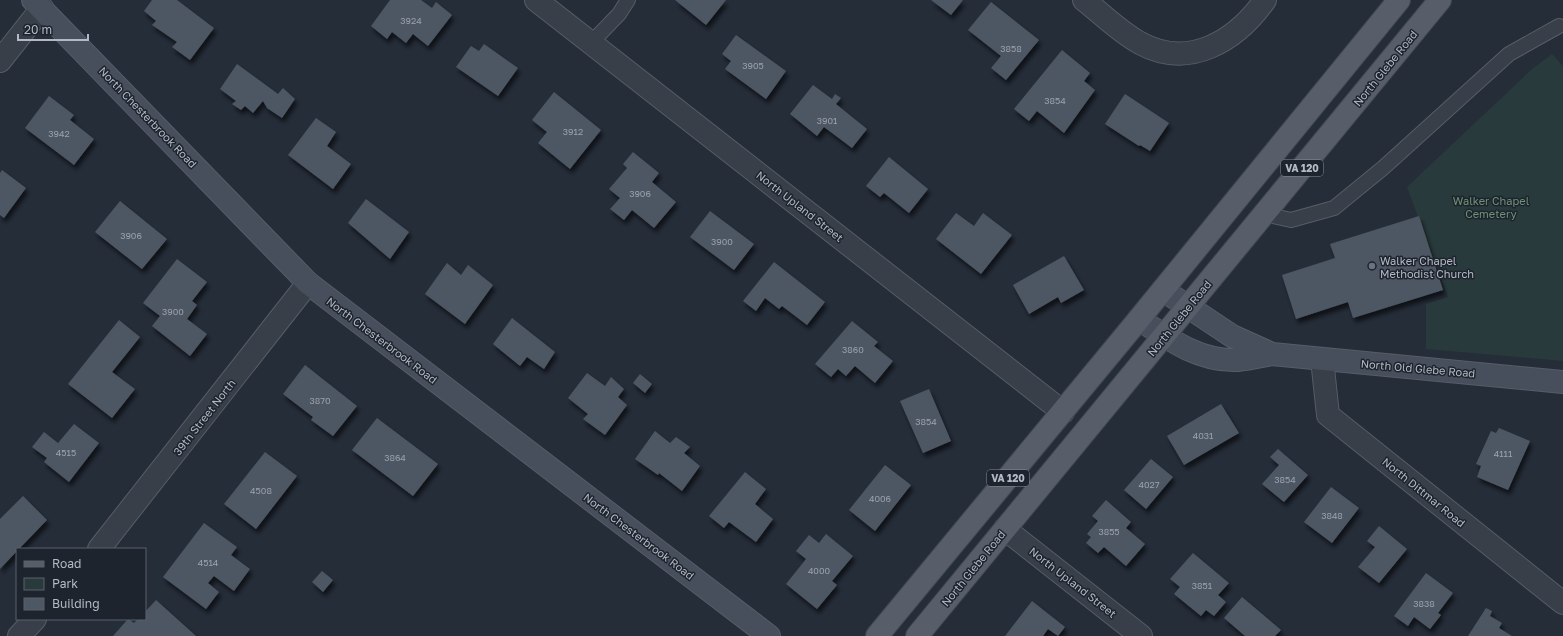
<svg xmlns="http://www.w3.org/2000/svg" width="1563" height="636" font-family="'Golos Text',sans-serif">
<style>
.green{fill:#283a3b}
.building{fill:#4e5764;filter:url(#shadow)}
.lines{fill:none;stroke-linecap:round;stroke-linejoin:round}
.lane-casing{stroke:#575d67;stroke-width:16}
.street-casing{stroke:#575d67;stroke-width:24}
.secondary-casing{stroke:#575d67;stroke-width:24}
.primary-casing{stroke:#424852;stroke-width:24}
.lane{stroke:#383f49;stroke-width:14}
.street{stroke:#383f49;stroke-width:22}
.secondary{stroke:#474f5c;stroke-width:22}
.primary{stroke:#575e69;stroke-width:22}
.worship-dot{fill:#6b7280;stroke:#1e242e;stroke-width:1.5}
.labels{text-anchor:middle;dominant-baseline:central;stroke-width:3;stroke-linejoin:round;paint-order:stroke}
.number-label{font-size:9px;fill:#9aa1ad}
.shield{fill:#1e242e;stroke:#878d98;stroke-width:1}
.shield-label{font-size:10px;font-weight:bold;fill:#b4bac5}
.street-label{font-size:11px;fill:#b4bac5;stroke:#1e242e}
.park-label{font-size:11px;fill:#6d9376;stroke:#1e242e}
.poi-label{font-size:11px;fill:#b4bac5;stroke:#1e242e;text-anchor:start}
</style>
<defs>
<filter id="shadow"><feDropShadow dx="2.5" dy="4.5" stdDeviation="2" flood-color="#0009"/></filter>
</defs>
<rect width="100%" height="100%" fill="#252d39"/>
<path class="green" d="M1552,54L1563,66V361L1426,349V304L1448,297L1407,187L1532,69Z"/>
<path class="building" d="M152,0H177L214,28L190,60L172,47L177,42L152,25L156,21L144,11Z
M390,0H421L432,8L436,2L452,15L428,46L413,34L406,43L392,32L387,39L371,26Z
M675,0H726L706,25Z
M931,0H963L951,15Z
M991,2L1039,40L1006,80L991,68L1001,56L968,30Z
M736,35L786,71L766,99L725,69L731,61L722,54Z
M484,44L518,68L498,96L456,67L471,46L479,51Z
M1062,50L1090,73L1084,81L1095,90L1064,133L1037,111L1029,121L1014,109Z
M237,64L278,94L283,88L295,99L282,118L267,108L263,101L253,113L245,106L241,110L232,104L236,101L220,89Z
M813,85L832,99L835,94L841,98L836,104L867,129L852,148L824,127L817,136L790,114Z
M554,92L601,130L570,169L538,143L547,132L532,120Z
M1125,94L1169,123L1150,151L1140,145L1139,146L1105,124Z
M49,96L74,115L70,120L94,139L74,165L25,128Z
M316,118L336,132L327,146L351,164L333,189L288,155Z
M633,152L659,173L652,182L676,202L654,228L632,210L624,220L610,209L620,198L609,189L627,168L623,164Z
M889,157L928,189L909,213L884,193L880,197L866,186Z
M2,170L26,188L4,218L0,215V173Z
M366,199L409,232L390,259L348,223Z
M120,201L167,239L142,269L95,232Z
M710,211L754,244L734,270L690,237Z
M956,213L974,226L983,213L1012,235L981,274L936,239Z
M1419,216L1443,290L1353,318L1348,302L1296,319L1282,275L1335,258L1330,244Z
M1064,256L1084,290L1061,303L1058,297L1029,314L1013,285Z
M177,259L207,282L192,301L197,305L187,319L207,334L190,356L152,326L160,316L143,303Z
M774,262L825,302L807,325L782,306L779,309L765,298L756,311L743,301Z
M447,263L461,275L468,265L493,285L465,324L425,294Z
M512,318L555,352L544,369L527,357L520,366L493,344Z
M119,320L140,337L112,372L135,389L112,418L68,384Z
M852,321L878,342L874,346L893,361L875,383L855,366L846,376L838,369L831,377L815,364Z
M305,365L357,406L333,436L311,420L313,417L283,394Z
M587,373L605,386L611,377L624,389L618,397L627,405L605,435L583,419L588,414L568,398Z
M640,374L652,384L645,393L633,383Z
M929,389L951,441L923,453L900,401Z
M1221,404L1239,433L1184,465L1167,436Z
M377,418L438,464L413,496L352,450Z
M74,424L99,443L69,482L44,462L47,458L32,447L44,432L58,443Z
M1499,428L1530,441L1508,490L1477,477L1481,466L1476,464L1491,431L1496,433Z
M655,431L670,443L676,437L690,447L684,453L700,466L682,491L659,473L658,475L635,459Z
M1278,449L1308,475L1284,502L1262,484L1279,465L1270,457Z
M265,452L297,476L256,529L224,504Z
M1151,459L1173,477L1146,509L1124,490Z
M885,465L911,485L875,531L849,510Z
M745,472L766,489L755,504L773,519L756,542L729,522L724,528L709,516Z
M1331,487L1359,508L1332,543L1304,522Z
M23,496L47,520L19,549H17V551L0,569V519Z
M1106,500L1131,522L1126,528L1145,544L1126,566L1104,547L1098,553L1086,543L1091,537L1087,534L1098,521L1092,516Z
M204,523L237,547L231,555L250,569L234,591L214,576L208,583L219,592L206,609L163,577Z
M1379,526L1407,549L1379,583L1358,567L1375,547L1367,541Z
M826,534L853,556L832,581L837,585L817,609L786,584L806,559L796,551L809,535L819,543Z
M1193,553L1229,583L1218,595L1226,602L1214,616L1206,610L1201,616L1174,594L1180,587L1170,579Z
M322,571L333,580L323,592L312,582Z
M1426,573L1453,593L1438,613L1441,615L1430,629L1414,617L1408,626L1394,616Z
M1242,597L1281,630L1275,636H1245L1224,618Z
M156,600L196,636H113L128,619L134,623L138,619H145V612Z
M1032,601L1065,627L1058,636L1048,629L1043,636H1005Z
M1486,608L1492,611L1490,616L1502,623L1499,628L1512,636H1468Z"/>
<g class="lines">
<g class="lane-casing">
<path id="lane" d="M591,43L619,14L628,0
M1264,214L1291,220L1334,208L1383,168L1509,54L1559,26"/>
</g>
<g class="street-casing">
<path id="street" d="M536,0L1063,412
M1084,0C1102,14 1120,32 1140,43C1189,70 1236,41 1265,0
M0,61L42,8
M1322,359L1328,415L1563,603
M1005,529L1141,636
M99,549L308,283
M19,636L35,619"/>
</g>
<g class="secondary-casing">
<path id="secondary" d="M33,0L308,283L769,636
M1163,290L1232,336L1272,354
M1139,319C1170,340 1200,362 1238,360C1250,359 1261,356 1272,354L1563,382"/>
</g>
<g class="primary-casing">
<path id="primary" d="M877,636L1139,319L1399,0
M917,636L1440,0"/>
</g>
<use href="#lane" class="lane"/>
<use href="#street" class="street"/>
<use href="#secondary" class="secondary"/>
<use href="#primary" class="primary"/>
</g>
<circle class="worship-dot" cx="1372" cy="266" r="4"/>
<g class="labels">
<g class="number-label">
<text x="411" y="20">3924</text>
<text x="1011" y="48">3858</text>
<text x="753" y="65">3905</text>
<text x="1055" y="100">3854</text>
<text x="827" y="120">3901</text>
<text x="573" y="131">3912</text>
<text x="59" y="133">3942</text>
<text x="640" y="193">3906</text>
<text x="131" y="235">3906</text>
<text x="722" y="241">3900</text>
<text x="173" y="311">3900</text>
<text x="853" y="349">3860</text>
<text x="320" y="400">3870</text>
<text x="926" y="421">3854</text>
<text x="1203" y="435">4031</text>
<text x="66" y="452">4515</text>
<text x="1503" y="453">4111</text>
<text x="395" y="457">3864</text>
<text x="1285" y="479">3854</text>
<text x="1149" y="484">4027</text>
<text x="261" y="490">4508</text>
<text x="880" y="498">4006</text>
<text x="1332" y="515">3848</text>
<text x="1109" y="531">3855</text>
<text x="208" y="562">4514</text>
<text x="819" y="570">4000</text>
<text x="1202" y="585">3851</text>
<text x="1424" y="603">3838</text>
</g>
<g class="shield">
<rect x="1281" y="160" width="42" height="16" rx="3"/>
<rect x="987" y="470" width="42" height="16" rx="3"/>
</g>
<g class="shield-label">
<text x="1302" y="168">VA 120</text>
<text x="1008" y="478">VA 120</text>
</g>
<g class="street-label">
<text transform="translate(1385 68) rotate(-51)">North Glebe Road</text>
<text transform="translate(148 117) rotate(46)">North Chesterbrook Road</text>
<text transform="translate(800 206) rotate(38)">North Upland Street</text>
<text transform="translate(1179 318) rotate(-51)">North Glebe Road</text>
<text transform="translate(382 340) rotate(37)">North Chesterbrook Road</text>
<text transform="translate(1418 368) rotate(5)">North Old Glebe Road</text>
<text transform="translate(204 417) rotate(-52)">39th Street North</text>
<text transform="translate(1424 492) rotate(39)">North Dittmar Road</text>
<text transform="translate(639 536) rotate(37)">North Chesterbrook Road</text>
<text transform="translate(973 568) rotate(-51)">North Glebe Road</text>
<text transform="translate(1073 582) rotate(38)">North Upland Street</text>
</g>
<g class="park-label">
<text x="1491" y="200">Walker Chapel<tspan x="1491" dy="13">Cemetery</tspan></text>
</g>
<g class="poi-label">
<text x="1380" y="260">Walker Chapel<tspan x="1380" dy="13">Methodist Church</tspan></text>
</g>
</g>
<rect x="16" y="548" width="130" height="72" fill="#1e242e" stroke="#5a606a"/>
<rect x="24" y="561" width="20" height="6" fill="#575e69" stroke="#5a606a"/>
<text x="52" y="568" font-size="12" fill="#b4bac5">Road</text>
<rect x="24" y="578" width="20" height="12" fill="#283a3b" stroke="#5a606a"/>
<text x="52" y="588" font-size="12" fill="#b4bac5">Park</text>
<rect x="24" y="598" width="20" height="12" fill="#4e5764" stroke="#5a606a"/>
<text x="52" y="608" font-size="12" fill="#b4bac5">Building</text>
<path d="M18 34v6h70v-6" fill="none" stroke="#b4bac5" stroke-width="2"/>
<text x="24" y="34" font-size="12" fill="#b4bac5" stroke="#1e242e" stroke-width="3" paint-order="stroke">20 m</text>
</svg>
